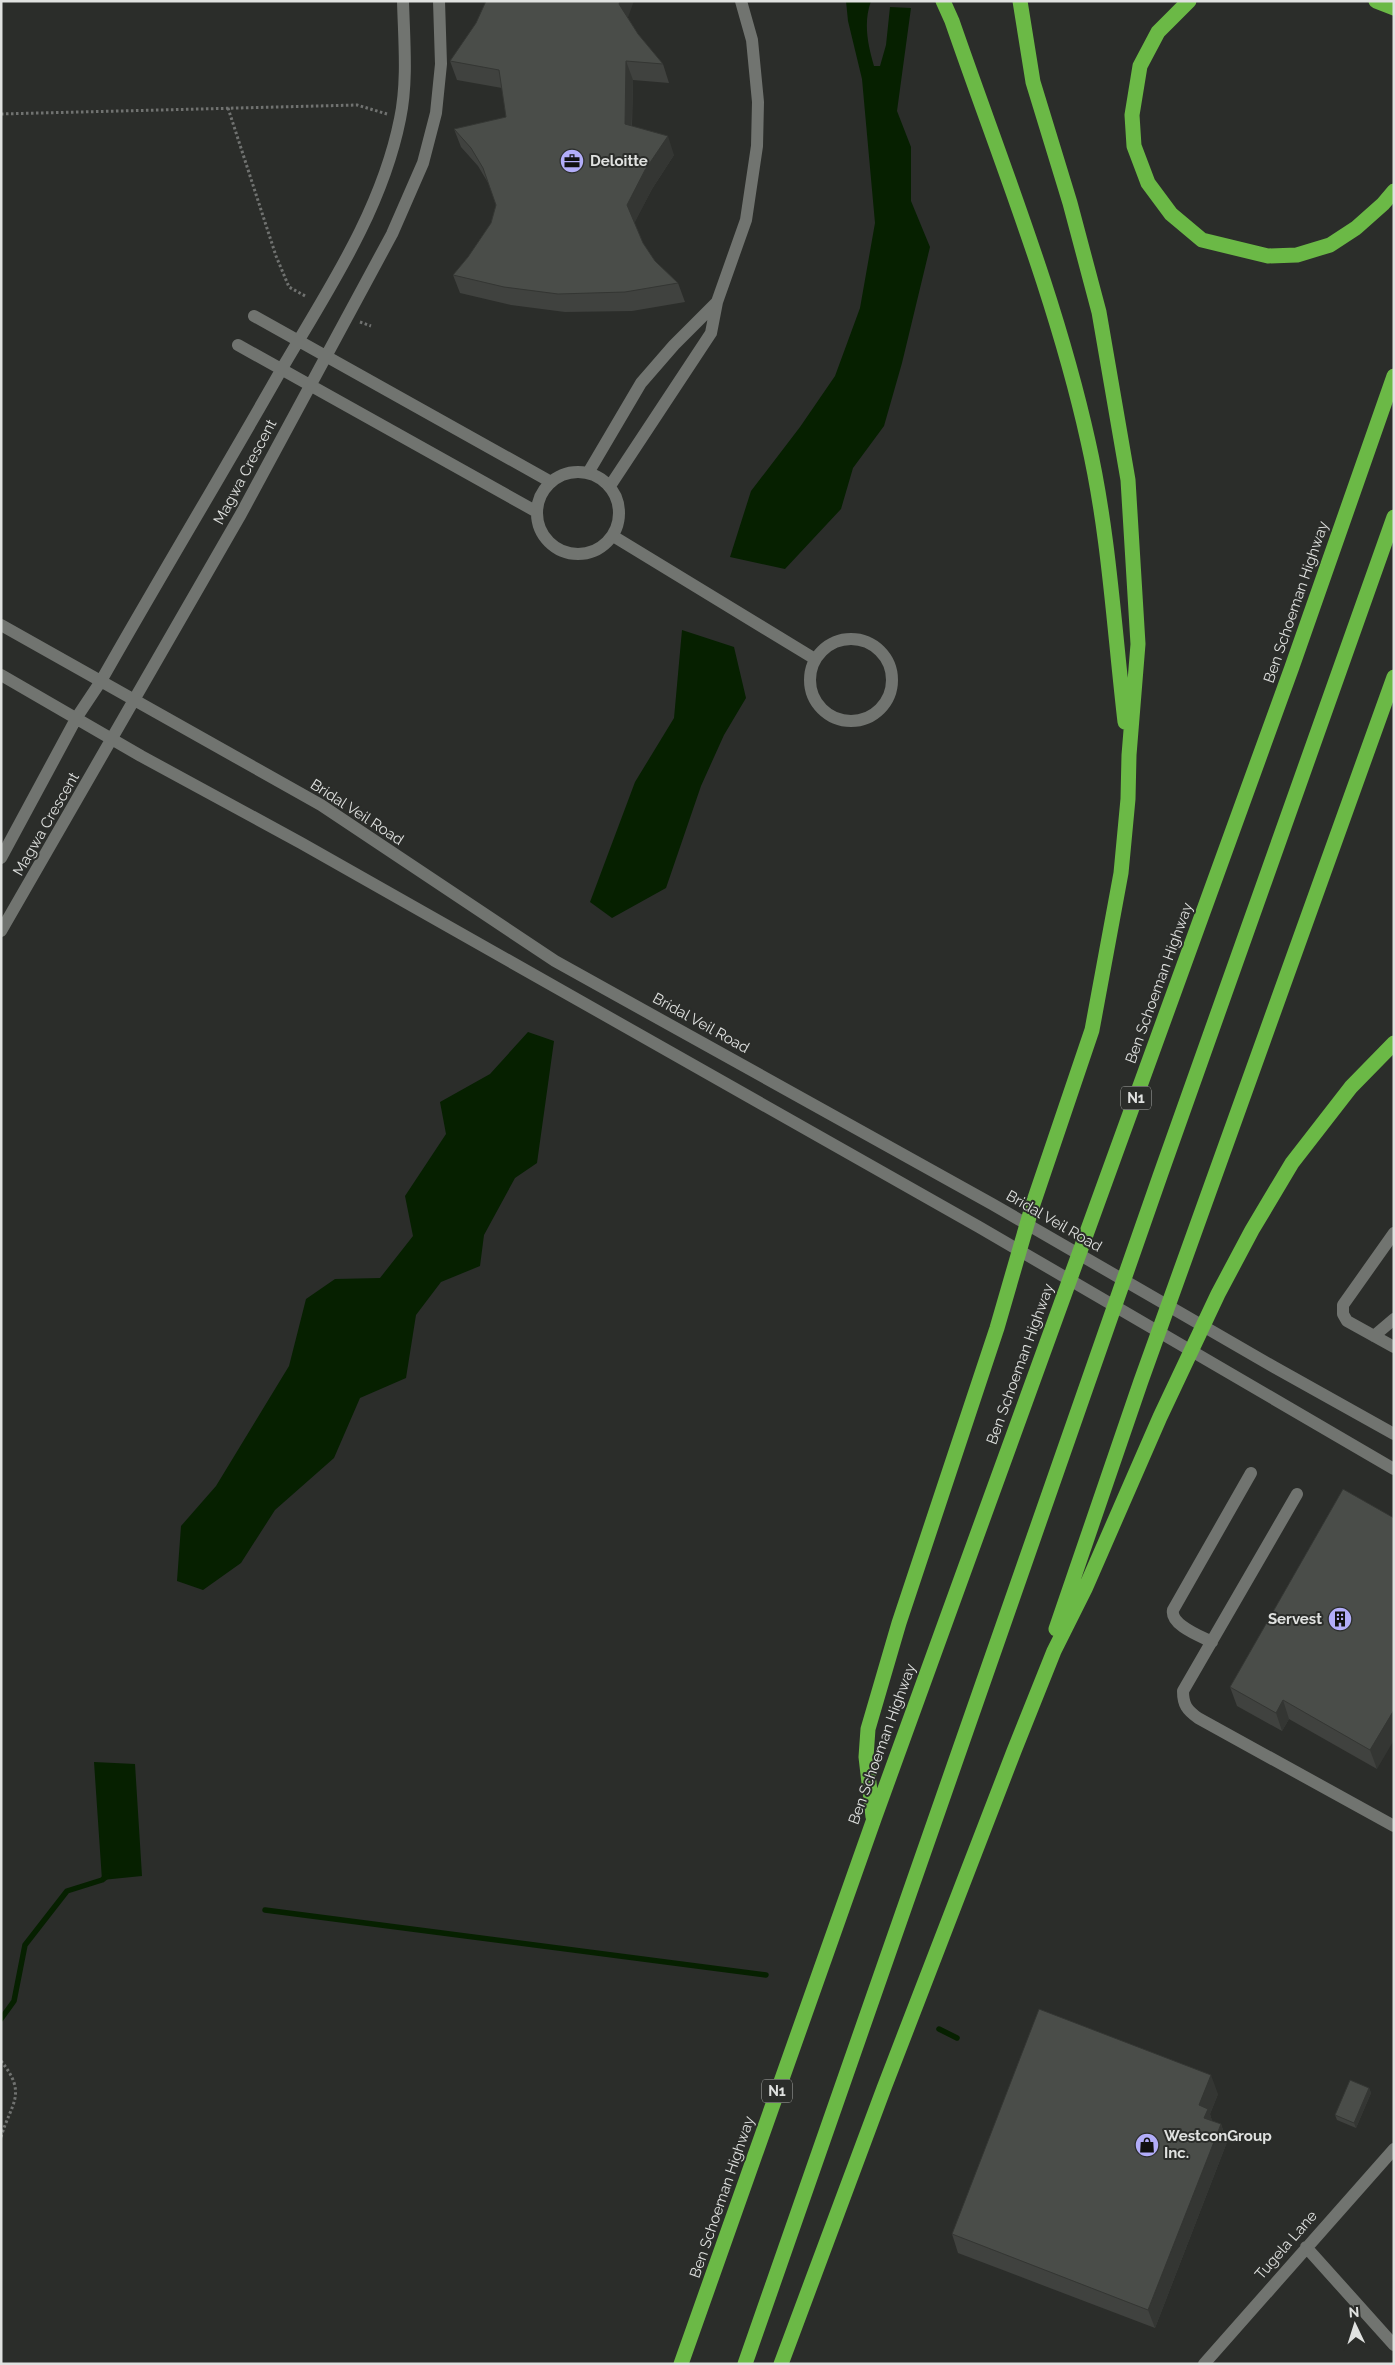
<svg xmlns="http://www.w3.org/2000/svg" width="1395" height="2365" font-family="Raleway,sans-serif">
<style>
.water{fill:#062000}
.lines{fill:none;stroke-linecap:round;stroke-linejoin:round}
.stream{stroke:#062000;stroke-width:5.5}
.path{stroke:#707270;stroke-width:3;stroke-dasharray:2.5 2.5;stroke-linecap:butt}
.minor{stroke:#717470;stroke-width:12}
.highway{stroke:#6bb946;stroke-width:15}
.wall{fill:#40423f}
.shaded-wall{fill:#343633}
.building{fill:#4a4d49;stroke:#343633}
.labels{text-anchor:middle;dominant-baseline:central;stroke-width:4;stroke-linejoin:round;paint-order:stroke}
.shield{fill:#2b2d2a;stroke:#aaaca9;stroke-width:1}
.shield-label{font-size:14px;font-weight:bold;fill:#e0e2e0}
.poi-label{font-size:15px;font-weight:bold;fill:#e0e2e0;stroke:#2b2d2a;text-anchor:start}
.street-label{font-size:15px;fill:#e0e2e0;stroke:#2b2d2a}
</style>
<rect width="100%" height="100%" fill="#2b2d2a"/>
<path class="water" d="M846,1H871C863,23 868,45 874,66H880L886,45L890,7L911,8L897,111L911,147V201L930,247L902,363L884,426L853,468L841,509L785,569L730,557L751,491L800,427L835,376L860,308L875,223L862,79L848,21Z
M682,630L734,647L746,698L724,735L701,786L666,888L612,918L590,902L635,782L674,718Z
M528,1032L554,1041L537,1163L515,1178L484,1235L480,1266L441,1282L416,1315L406,1378L360,1398L334,1458L275,1510L241,1563L203,1590L177,1581L181,1526L216,1486L289,1366L306,1299L335,1279L380,1278L413,1236L405,1196L446,1134L440,1102L490,1074Z
M94,1762L135,1764L142,1876L102,1880Z"/>
<g class="lines">
<path class="stream" d="M265,1910L766,1975
M1,2019L14,2001L25,1945L67,1891L102,1880L107,1876
M939,2029L957,2038"/>
<path class="path" d="M228,108L276,256L289,287L307,297
M1,114L357,105L387,114
M360,322L371,326
M1,2061C28,2094 11,2103 1,2137"/>
<path class="minor" d="M254,316L551,482
M238,345L537,512
M537 513a41 41 0 1 1 82 0a41 41 0 1 1-82 0Z
M588,473L641,383L674,345L717,302
M610,486L711,333L717,302L746,220L757,146L758,102L752,40L741,1
M613,536L815,659
M1,625L321,805L555,961L992,1204L1274,1367L1394,1434
M810 680a41 41 0 1 1 82 0a41 41 0 1 1-82 0Z
M1,675L141,756L301,843L979,1227L1394,1469
M1,858L77,717L101,681C161,575 224,471 284,365C330,287 382,209 400,119C408,81 404,40 403,1
M1,931L241,514L392,234L423,163L436,113L441,64L439,1
M1394,1233L1343,1305V1314L1347,1321L1394,1347
M1374,1336L1394,1319
M1297,1494L1183,1691C1183,1705 1187,1710 1198,1718L1394,1826
M1212,1642C1200,1636 1170,1625 1173,1610L1251,1473
M1306,2247L1394,2345
M1204,2364L1394,2149"/>
<path class="highway" d="M943,1L952,21C1000,160 1056,297 1088,441C1109,533 1114,628 1125,722
M1189,1L1158,32L1140,66L1132,115L1134,146L1148,183L1171,214L1202,240L1268,256L1297,255L1330,245L1356,228L1383,204L1394,191
M1376,1L1394,8
M1056,1629L1141,1381L1394,677
M873,1817L866,1757L868,1729L899,1623L997,1328L1032,1207L1092,1030L1121,873L1128,799L1129,755L1138,644L1128,480L1099,312L1070,203L1033,82L1020,1
M681,2364L874,1819L1292,667L1394,376
M745,2364L1160,1176L1394,517
M781,2364L884,2088L1014,1751L1054,1651L1085,1589L1160,1417L1218,1294L1252,1230L1292,1163L1351,1087L1394,1043"/>
</g>
<path class="wall" d="M628,18L638,34L663,64L669,83L633,80L632,126L674,155L652,189L634,223L643,243L655,261L678,283L685,302L632,311L565,312L511,305L460,293L453,275L468,257L491,223L496,205L490,186L478,166L461,147L454,129L506,117L502,88L457,80L450,61Z
M1343,1489L1377,1769L1289,1719L1282,1731L1237,1706L1230,1687Z
M1369,2088L1371,2093L1356,2128L1337,2120L1335,2115Z
M1218,2094L1210,2114L1212,2121L1221,2124L1227,2142L1155,2328L958,2253L952,2234Z"/>
<path class="shaded-wall" d="M620,1H634L626,23L619,4Z
M626,61L633,80L631,143L625,124Z
M668,136L674,155L652,189L634,224L627,205L645,170Z
M1283,1700L1289,1719L1282,1731L1276,1713Z
M1394,1710V1740L1377,1769L1370,1750Z
M1211,2075L1218,2094L1210,2114L1214,2127L1211,2136L1199,2105Z
M1369,2088L1371,2093L1356,2128L1354,2123Z
M1221,2124L1227,2142L1155,2328L1148,2310Z"/>
<path class="building" d="M486,1H620L619,4L638,34L663,64L626,61L625,124L668,136L645,170L627,205L643,243L655,261L678,283L625,292L558,294L504,287L453,275L468,257L491,223L496,205L483,168L471,148L454,129L506,117L499,70L450,61L476,23Z
M1343,1489L1394,1518V1710L1370,1750L1283,1700L1276,1713L1230,1687Z
M1039,2009L1211,2075L1199,2105L1208,2109L1204,2118L1221,2124L1148,2310L952,2234Z
M1350,2080L1369,2088L1354,2123L1335,2115Z"/>
<defs>
<g id="office-disc" transform="scale(1.25)"><circle r="9.5" fill="#b2adf9" stroke="#2b2d2a"/><path d="M-6-3h4V-5.5h4V-3h4V5H-6ZM-1-4.5V-3h2v-1.5ZM-6 0V1H6V0Z" fill="#111"/></g>
<g id="building-disc" transform="scale(1.25)"><circle r="9.5" fill="#b2adf9" stroke="#2b2d2a"/><path d="M-4-6H4V6H1V3H-1V6H-4ZM-2.5-4.3h1.7v1.8h-1.7ZM.8-4.3h1.7v1.8H.8ZM-2.5-1h1.7V.8h-1.7ZM.8-1h1.7V.8H.8Z" fill="#111"/></g>
<g id="shop-disc" transform="scale(1.25)"><circle r="9.5" fill="#b2adf9" stroke="#2b2d2a"/><path d="M-5-2.5h2.3a2.7 3.5 0 0 1 5.4 0H5L5.5 6h-11ZM-1.5-2.5h3a1.5 2.3 0 0 0-3 0Z" fill="#111"/></g>
</defs>
<g fill-rule="evenodd">
<use href="#office-disc" x="572" y="161"/>
<use href="#building-disc" x="1340" y="1619"/>
<use href="#shop-disc" x="1147" y="2145"/>
</g>
<g class="labels">
<g class="shield">
<rect x="1121" y="1086.5" width="30" height="23" rx="4"/>
<rect x="762" y="2079.5" width="30" height="23" rx="4"/>
</g>
<g class="shield-label">
<text x="1136" y="1098">N1</text>
<text x="777" y="2091">N1</text>
</g>
<g class="poi-label">
<text x="590" y="161">Deloitte</text>
<text x="1322" y="1619" text-anchor="end">Servest</text>
<text x="1164" y="2136">WestconGroup<tspan x="1164" dy="17">Inc.</tspan></text>
</g>
<g class="street-label">
<text transform="translate(245 472) rotate(-62)">Magwa Crescent</text>
<text transform="translate(1296 602) rotate(-71)">Ben Schoeman Highway</text>
<text transform="translate(357 812) rotate(33)">Bridal Veil Road</text>
<text transform="translate(46 824) rotate(-60)">Magwa Crescent</text>
<text transform="translate(1159 983) rotate(-70)">Ben Schoeman Highway</text>
<text transform="translate(701 1023) rotate(29)">Bridal Veil Road</text>
<text transform="translate(1054 1221) rotate(30)">Bridal Veil Road</text>
<text transform="translate(1020 1364) rotate(-70)">Ben Schoeman Highway</text>
<text transform="translate(882 1744) rotate(-70)">Ben Schoeman Highway</text>
<text transform="translate(722 2197) rotate(-71)">Ben Schoeman Highway</text>
<text transform="translate(1286 2245) rotate(-49)">Tugela Lane</text>
</g>
</g>
<rect width="1395" height="2365" fill="none" stroke="#e0e2e0" stroke-width="5"/>
<g transform="translate(1355 2325) rotate(356)" stroke="#2b2d2a" stroke-width="4" paint-order="stroke">
<path d="M0-4L9 19L0 12L-9 19Z" fill="#e0e2e0"/>
<text y="-8" font-size="14" font-weight="bold" text-anchor="middle" fill="#e0e2e0">N</text>
</g>
</svg>
